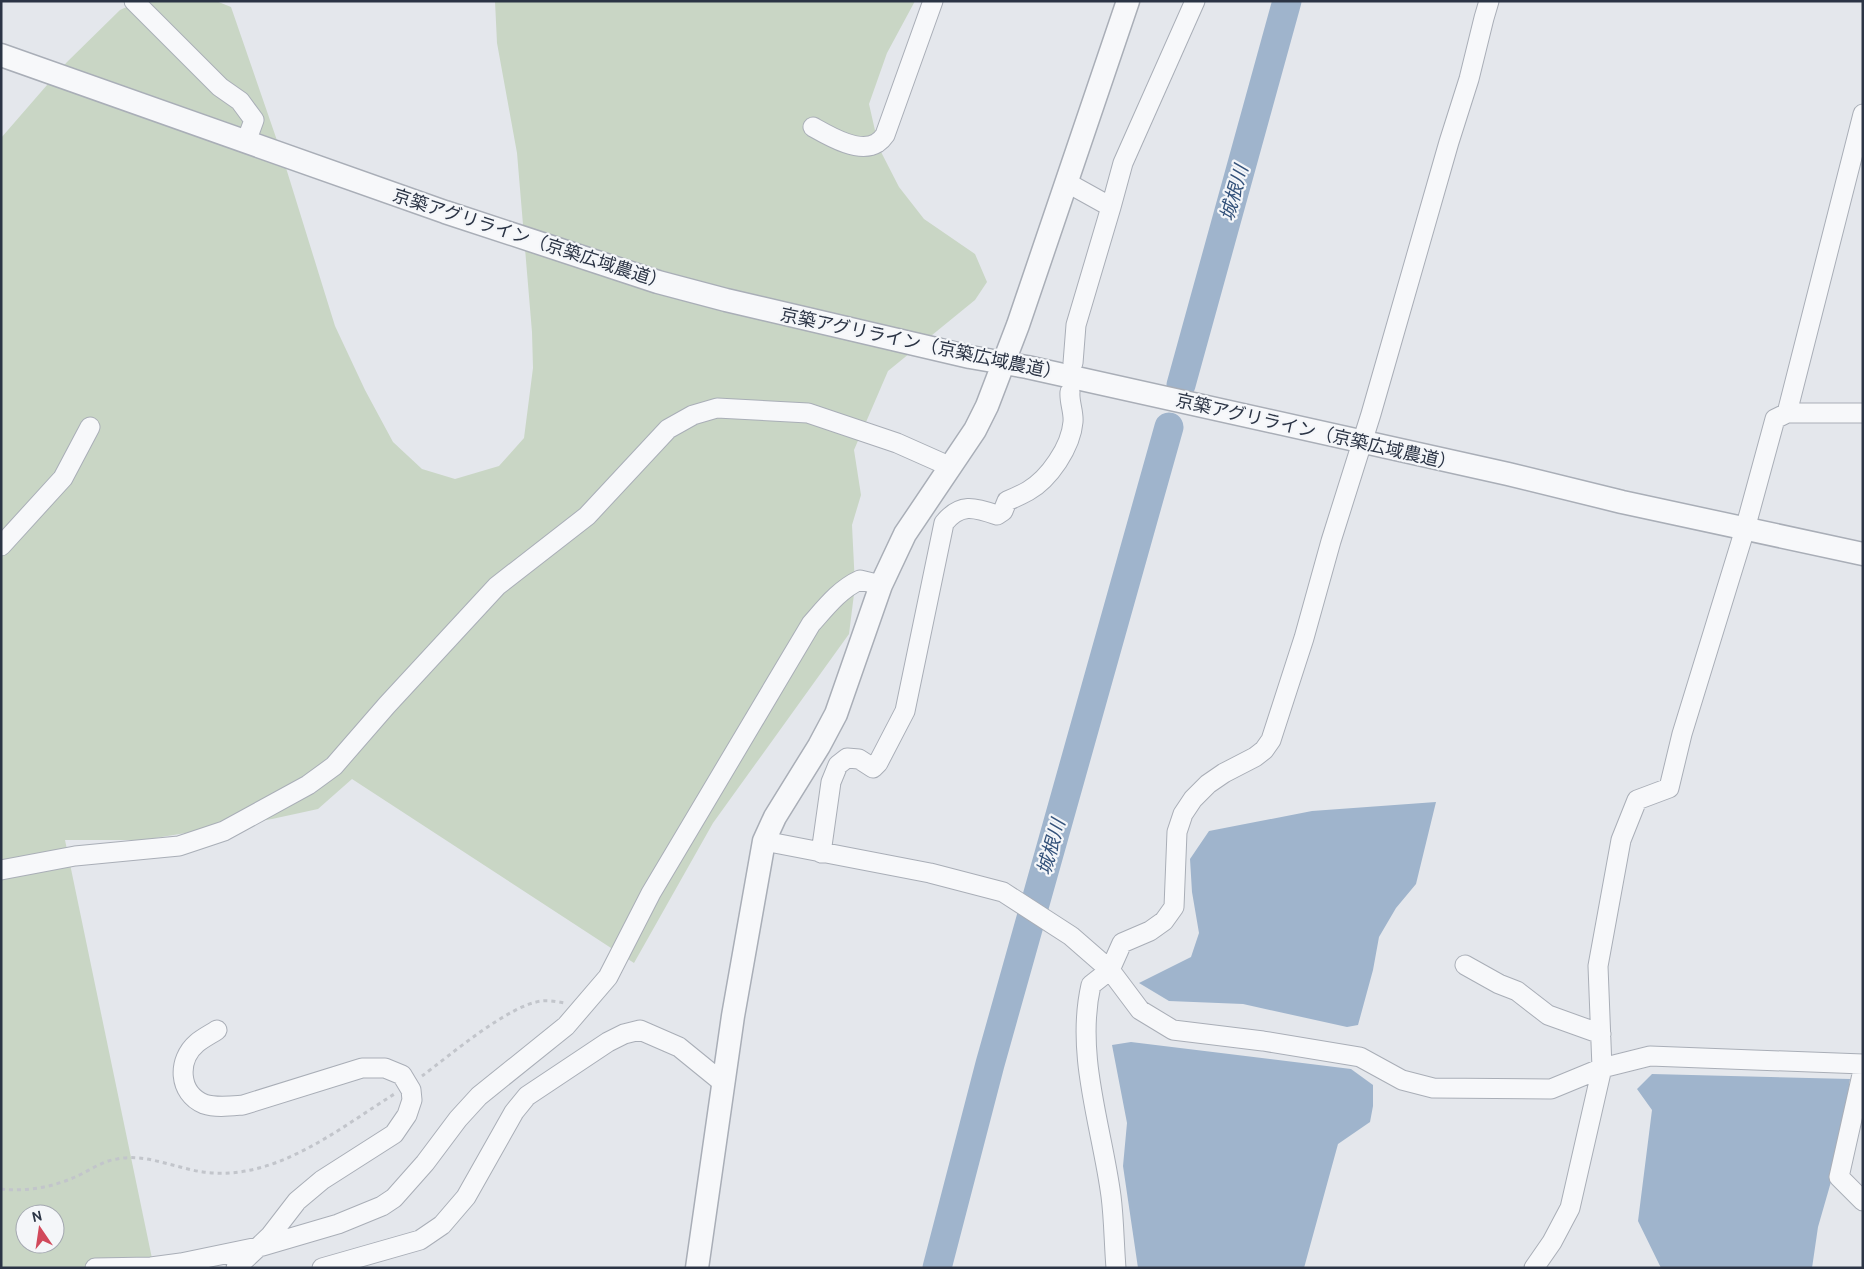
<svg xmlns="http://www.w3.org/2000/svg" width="1864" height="1269" font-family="Cabin,'Noto Sans JP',sans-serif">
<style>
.green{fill:#c9d6c5;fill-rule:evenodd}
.water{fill:#9fb4cc}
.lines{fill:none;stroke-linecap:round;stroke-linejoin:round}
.river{stroke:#9fb4cc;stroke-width:29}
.minor-casing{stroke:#a9aeb7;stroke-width:21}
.tertiary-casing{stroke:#a9aeb7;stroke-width:25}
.path{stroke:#c2c5cb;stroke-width:3;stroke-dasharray:4 4;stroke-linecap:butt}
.minor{stroke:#f7f8fa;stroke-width:19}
.tertiary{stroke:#f7f8fa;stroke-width:22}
.labels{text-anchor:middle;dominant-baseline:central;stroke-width:4.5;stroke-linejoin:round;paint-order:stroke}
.street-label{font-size:18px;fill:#2b3445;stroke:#f4f6f9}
.water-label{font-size:19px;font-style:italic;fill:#34527a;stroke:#f4f6f9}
</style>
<rect width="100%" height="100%" fill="#e4e7ec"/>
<path class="green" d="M140,1H216L231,7L282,155L335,326L365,390L393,442L422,469L455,479L499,466L524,438L533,368L532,332L517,153L497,43L495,1H915L887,53L869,104L879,148L899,187L924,219L975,254L987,282L975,300L888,371L854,450L861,495L852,525L855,586L849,634L713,823L634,963L352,779L318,809L272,819L143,840H65L154,1268H1V138L67,62L120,10ZM25,1214H55V1244H25Z"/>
<path class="water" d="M1436,802L1416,884L1396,908L1379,937L1373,970L1358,1025L1347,1027L1243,1004L1169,1001L1139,983L1191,957L1199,933L1192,892L1190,859L1209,831L1312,811Z
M1131,1042L1351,1069L1373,1085V1106L1370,1122L1338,1144L1304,1268H1138L1123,1166L1127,1123L1112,1045Z
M1652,1074L1850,1079L1841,1147L1818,1227L1812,1268H1661L1638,1221L1652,1110L1637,1089Z"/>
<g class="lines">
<path class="river" d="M1181,385L1287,1
M937,1268L990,1064L1169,427"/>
<g class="minor-casing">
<path id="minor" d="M134,1L220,87L240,101L254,120L246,142
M813,127C829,136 859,154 877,143C880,141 883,138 885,135L933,1
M1066,182L1111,207L1076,325L1073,363
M1111,207L1123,163L1195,1
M1787,413L1863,114
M1,546L63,478L90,427
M764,841L930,873L1003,892L1071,936L1110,970L1140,1010L1173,1030L1263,1041L1360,1057L1402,1080L1433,1088L1551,1089L1602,1068L1650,1056L1863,1064
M821,853L831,782L838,765L847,758L859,759L873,768L878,763L905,711L944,523C960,503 974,507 997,515L1003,511L1007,501C1014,498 1021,495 1028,491C1049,479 1071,447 1073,422C1074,412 1069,402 1070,392
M1,870L75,856L179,846L224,831L308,785L334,766L387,705L497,586L587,516L668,429L693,415L717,408L808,413L897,443L951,467
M1465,965L1499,984L1517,991L1548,1015L1601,1034
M217,1030C211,1034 203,1038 197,1043C177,1060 178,1093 204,1104C216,1108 231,1106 243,1105L362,1068H385L402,1075L411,1090L412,1100L407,1115L394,1134L322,1180L297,1201L270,1236L236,1268
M1863,1070L1839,1177L1863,1201
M95,1268L151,1267L181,1263L263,1246L338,1224L382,1206L394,1198L425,1163L458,1119L479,1096L566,1026L608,977L651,893L811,624C826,607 840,589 860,580L881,585
M322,1268L420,1240L442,1225L466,1197L514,1112L527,1096L608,1042L624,1034L640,1030L679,1047L722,1082
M1116,1268C1114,1244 1114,1219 1111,1196C1102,1127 1075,1055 1091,985L1110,970L1122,943L1150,931L1164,921L1174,907L1177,832L1183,814L1193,799L1208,784L1224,773L1255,757L1264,750L1271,740L1304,638L1331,541L1371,414L1449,142L1469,79L1484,18L1489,1
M1534,1268L1552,1242L1570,1208L1602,1068L1598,966L1621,840L1637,800L1669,788L1682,734L1745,529L1775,419L1787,413H1863"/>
</g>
<g class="tertiary-casing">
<path id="tertiary" d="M1,55L445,212L658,282L726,300L970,357L1027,367L1508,474L1622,502L1863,554
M697,1268L733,1016L764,841L775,817L819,746L836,714L881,585L905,534L975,430L987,406L1018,325L1128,1"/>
</g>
<path class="path" d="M422,1076C449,1056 510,1004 542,1001C550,1000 558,1002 565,1003
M1,1189C26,1192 53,1187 75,1177C89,1171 102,1161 117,1159C145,1153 175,1168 203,1172C275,1182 338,1129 396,1093"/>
<use href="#minor" class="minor"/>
<use href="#tertiary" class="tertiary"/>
</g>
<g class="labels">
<g class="street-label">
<text transform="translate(530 239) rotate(18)">京築アグリライン（京築広域農道）</text>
<text transform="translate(921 344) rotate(12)">京築アグリライン（京築広域農道）</text>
<text transform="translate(1316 432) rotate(13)">京築アグリライン（京築広域農道）</text>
</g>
<g class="water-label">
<text transform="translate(1234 193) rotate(-74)">城根川</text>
<text transform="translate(1051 847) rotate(-74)">城根川</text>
</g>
</g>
<rect width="1864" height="1269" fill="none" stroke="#2b3445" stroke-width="5"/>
<g transform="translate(40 1229) rotate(347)"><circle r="24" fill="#f4f6f9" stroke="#a4a8b1"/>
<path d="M0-4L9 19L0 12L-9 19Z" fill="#d1495b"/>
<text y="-8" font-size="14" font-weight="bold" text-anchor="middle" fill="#2b3445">N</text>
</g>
</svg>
